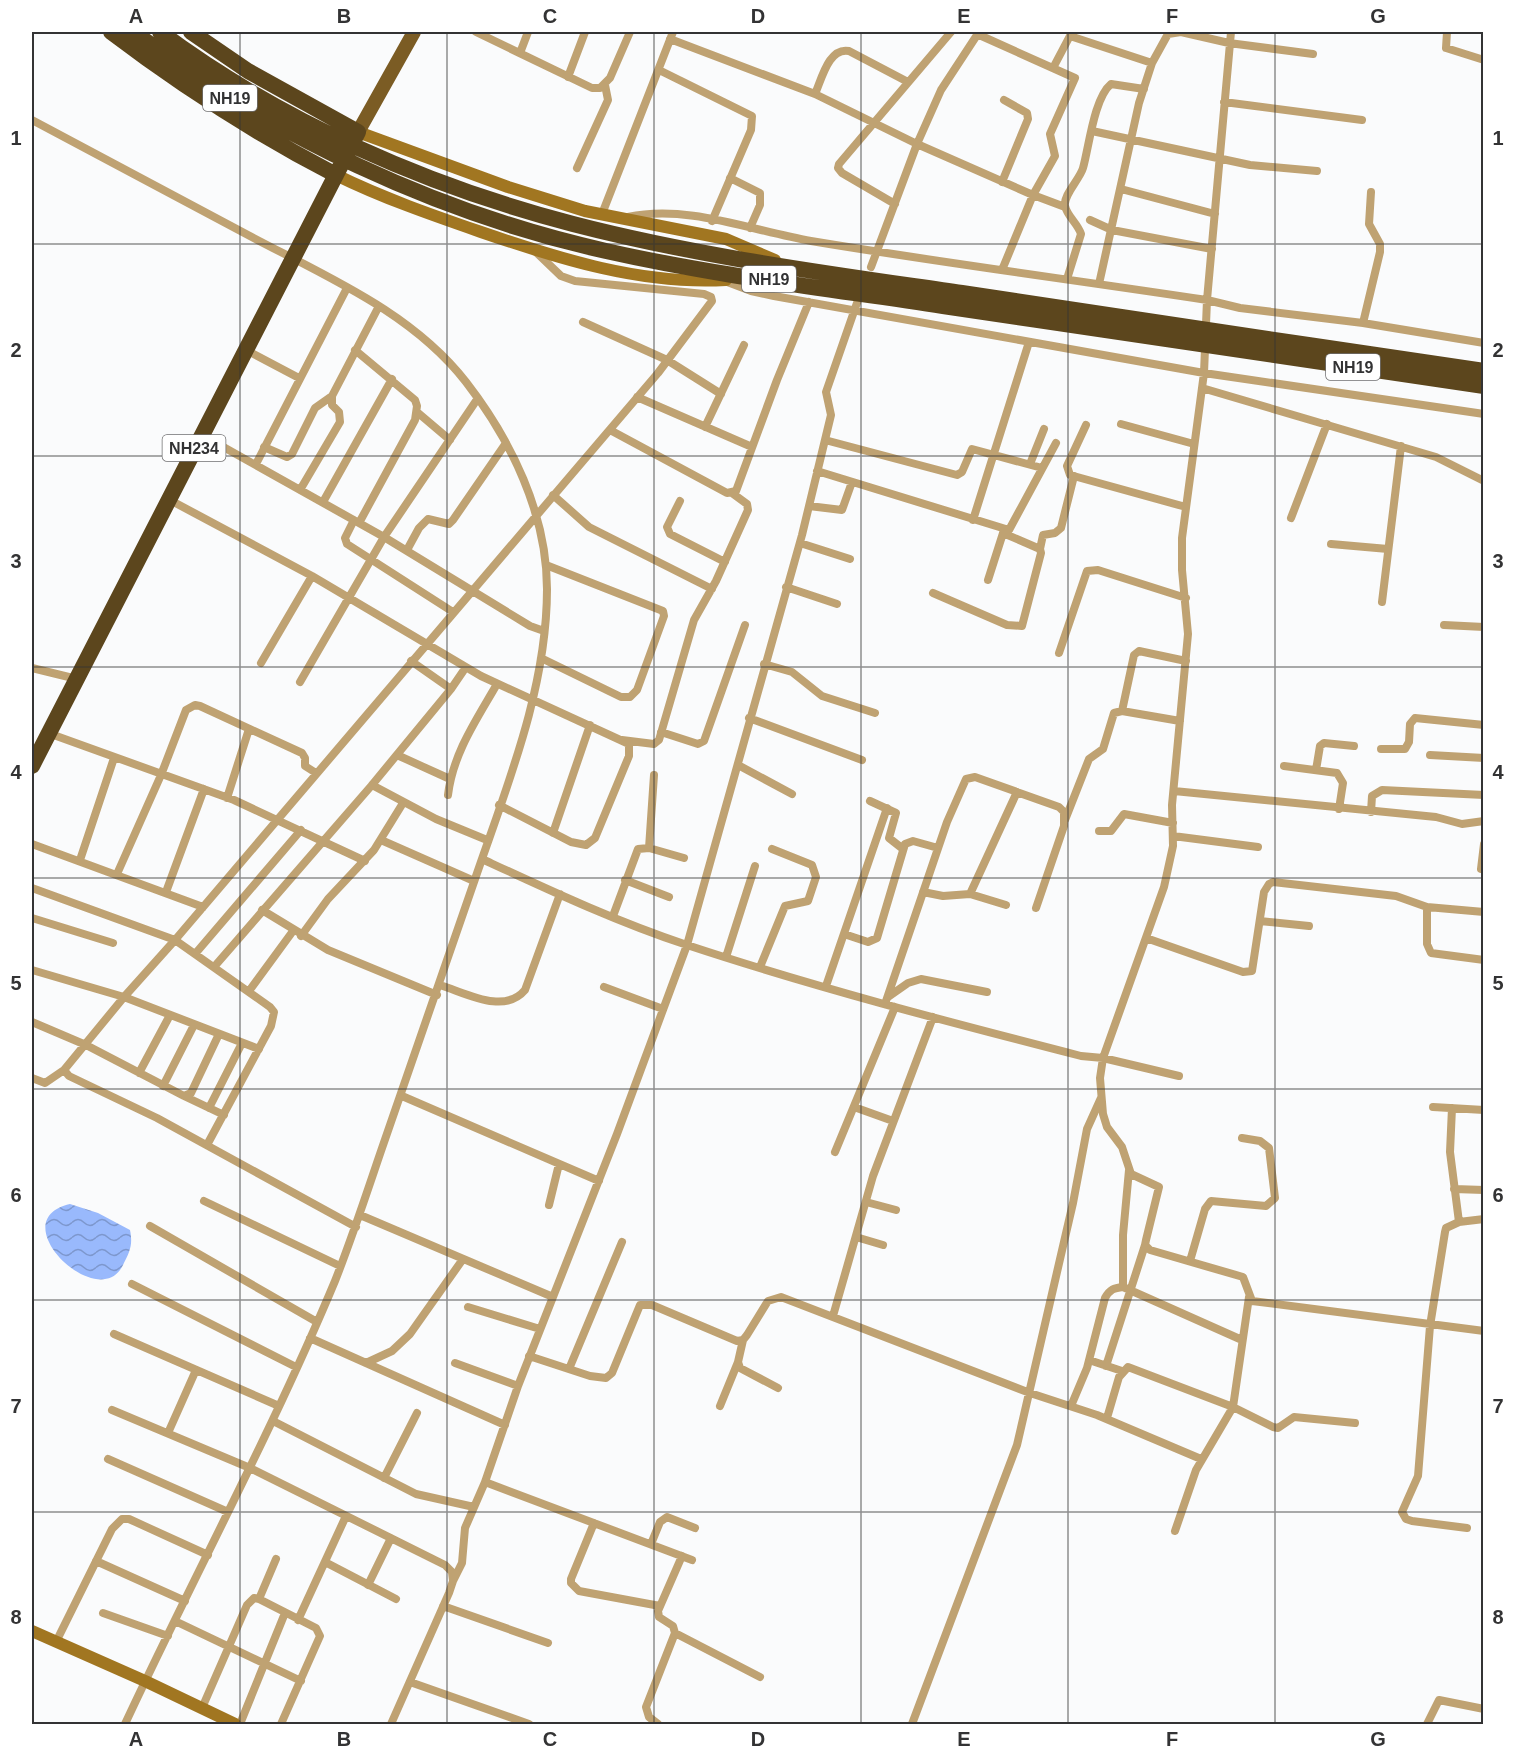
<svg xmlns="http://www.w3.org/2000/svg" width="1515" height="1756" font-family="Helvetica,sans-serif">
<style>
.water{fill:url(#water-waves)}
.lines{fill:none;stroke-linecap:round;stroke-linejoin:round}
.street{stroke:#bfa272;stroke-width:8}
.secondary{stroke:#a17621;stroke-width:12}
.primary{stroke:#7b5c24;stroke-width:14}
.highway{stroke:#5c461d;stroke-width:16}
.grid{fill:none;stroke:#333334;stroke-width:1.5;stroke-opacity:0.55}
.labels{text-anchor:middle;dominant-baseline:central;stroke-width:6;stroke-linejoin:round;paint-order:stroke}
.shield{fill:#fff;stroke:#707071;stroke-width:1.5}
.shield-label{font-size:16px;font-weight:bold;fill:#333334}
.neatline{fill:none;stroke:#333334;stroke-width:2}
.grid-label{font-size:20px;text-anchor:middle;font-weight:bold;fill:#333334}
</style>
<defs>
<pattern id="water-waves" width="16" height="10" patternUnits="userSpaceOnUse" patternTransform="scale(1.5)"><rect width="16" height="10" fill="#99b9fc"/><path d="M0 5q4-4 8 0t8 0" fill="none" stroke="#7d97cd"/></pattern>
</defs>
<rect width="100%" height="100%" fill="#fafbfc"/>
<path class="water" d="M70,1204L98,1213L130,1230C133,1245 130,1251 123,1265C99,1315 0,1220 70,1204Z"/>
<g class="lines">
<path class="street" d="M476,32L592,88H600L610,78L630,32
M1231,32L1207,300L1204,373L1182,538V570L1188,634L1172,805L1173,846L1164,887L1103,1058L1100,1078L1103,1114L1107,1127L1122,1147L1131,1174L1159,1187L1146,1240L1145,1245L1150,1250L1243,1277L1252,1301L1484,1331
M1447,32L1446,48L1484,60
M977,34L1075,78L1050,134L1055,156L1033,195L1002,270
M1070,36L1152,63
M670,39L815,94L917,144L1033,195L1065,207
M520,53L528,32
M1053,68L1072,32
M659,70L752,116L751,130L712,221
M568,77L585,32
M815,94C822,78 829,47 849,51L908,82
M1224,102L1362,120
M32,120C104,158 176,197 248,235C325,276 412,312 466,382C511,440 547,514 547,589C547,690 506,788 474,882C443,972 412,1062 381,1151C366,1195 352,1238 335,1281C272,1432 194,1576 125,1724
M1092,131L1250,165L1317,171
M577,168L608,100L605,85
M730,178L760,193V205L750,228
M1002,182L1028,119L1027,113L1004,100
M1121,189L1215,214
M895,204L842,173L838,168L839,164L951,32
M602,214L673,32
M628,217C688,204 752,231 811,241C943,263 1075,280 1207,300L1240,308L1363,323L1484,343
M1090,220L1112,230L1212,249
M871,267L917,144L941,90L979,32
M1067,279L1081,234C1078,224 1067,216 1065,206C1063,195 1080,179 1083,168C1089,147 1094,98 1111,84L1144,89
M722,280L751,291L774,296L1204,373L1484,414
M1099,284L1139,103L1152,63L1168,34L1181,32L1229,43L1313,54
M583,322L667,360L721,394
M1363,323L1380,252V244L1369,224L1371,192
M246,350L299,378
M355,350L415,400L417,406L415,420L359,523
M1202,388L1436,457L1484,481
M637,397L752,447
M417,412L450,440
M1121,424L1194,444
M1086,425L1067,466L1070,475L1186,507
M705,427L744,345
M610,430L727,493L736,491L777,380L809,302
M202,435L384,537L530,626L544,631
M825,440L957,475L962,472L972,449L1042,468
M264,447L287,457L292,454L315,408L332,396
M256,464L347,288
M1030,464L1044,429
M817,471L1009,530L1056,443
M300,490L340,422L339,412L332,405V396L379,306
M553,495L589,527L712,589
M168,499L312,576L481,676L629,744V756L595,838L586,845L571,842L499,805
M680,501L667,527L670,534L725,562
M323,502L392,379
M809,506L842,510L852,482
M1291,518L1327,424
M354,520L345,538L347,544L453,612
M973,520L1029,342
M800,543L850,559
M1331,544L1388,549
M1040,549L1043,535L1055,533L1061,528L1074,476
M407,550L419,528L428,519L449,524L453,520L506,443
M988,580L1004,530
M786,587L837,604
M933,593L1007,625L1022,626L1041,553L1040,549L1003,533
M1382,602L1401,446
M1444,625L1484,627
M1059,653L1087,571L1098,570L1186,598
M541,658L621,697H630L637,690L664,616L663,611L546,565
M411,661L451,689
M261,663L312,576
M764,664L792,672L822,696L875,713
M32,668L77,679
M300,682L384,537L478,398
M1122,711L1134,655L1139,651L1186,661
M749,718L862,760
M661,732L698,744L704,741L745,625
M48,733L234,800L365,861
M622,740L654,744L659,740L694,620L716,581L748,510L747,504L732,493
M1381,749H1405L1409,742L1410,724L1415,718L1484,725
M397,755L450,779
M1430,755L1484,758
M738,765L792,794
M1284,766L1337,773L1343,783L1339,809
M1316,770L1320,746L1324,743L1354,746
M372,785L436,819L487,840
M1174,791L1436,817L1462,824L1484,821
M448,795C453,753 477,719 497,684
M227,798L249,729
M870,801L896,813L889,838L903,849
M1371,812L1372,796L1382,790L1484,795
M1065,820L1089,759L1103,749L1114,713L1122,711L1180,721
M1099,831H1111L1124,814L1173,823
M553,833L590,725
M1173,836L1258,847
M381,840L474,881
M32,844L203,907
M649,848L654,775
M482,859C549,890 617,922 687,945C817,988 949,1022 1081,1056L1103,1058L1179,1076
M80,860L114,758
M1481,869L1484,844
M117,874L161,775L186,710L195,705L200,706L302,753L305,758V766L316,773
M625,880L669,897
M32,888L175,940L270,1007L274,1012L271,1026L207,1145
M166,892L204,789
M923,892L943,896L970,894L1006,905
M970,894L1017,792
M1427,907V944L1431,953L1484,960
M262,910L328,950L437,995
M613,916L638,849L649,848L684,858
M32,918L113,943
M1260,921L1309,926
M844,934L868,942L877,938L905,844L913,841L938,848
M301,936L328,899L374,850L403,803
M1146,938L1243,972L1252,971L1264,892L1269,884L1273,882L1396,896L1427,907L1484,912
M195,954L301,830
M726,957L755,866
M214,967L372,785L451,689L466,667
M760,967L785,906L808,901L816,877L812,865L772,849
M32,970L124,997L259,1049
M440,985C466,993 504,1015 525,990L560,894
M826,986L887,808
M604,987L663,1009
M249,991L293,931
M888,997L908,983L921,979L987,992
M885,1004L947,822L966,779L975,777L1059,807L1064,812V826L1036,908
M32,1022L86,1045L184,1096L191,1093L219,1034
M139,1073L170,1015
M32,1078L45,1083L64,1070
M163,1086L194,1025
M184,1096L224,1115
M402,1096L599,1181
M854,1107L893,1121
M1433,1107L1484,1110
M209,1108L242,1043
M1452,1108L1450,1152L1459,1222
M835,1152L895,1007
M1454,1189L1484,1190
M204,1201L340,1266
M866,1202L896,1210
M549,1205L559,1164
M360,1215L553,1297
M150,1226L317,1322
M356,1227L157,1118L69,1076L64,1070L124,997L175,940L658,373L712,301L711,297L704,294L575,281L561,276L536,252
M856,1237L883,1245
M1190,1261L1205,1209L1211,1201L1266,1206L1275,1198L1269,1148L1260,1141L1242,1138
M132,1284L296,1367
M1123,1287V1235L1129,1170
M468,1307L540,1329
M833,1316L873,1176L933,1017
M114,1334L279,1406
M310,1338L505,1425
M743,1340L738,1362L740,1368L778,1388
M529,1356L590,1376L606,1378L612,1373L640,1305H652L737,1341L743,1340L747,1335L768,1301L781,1297L1030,1393L1097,1415L1201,1459
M1089,1360L1122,1371
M366,1363L392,1351L410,1334L463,1259
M455,1363L518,1386
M1106,1366L1145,1245
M569,1369L622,1242
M720,1406L738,1362
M1071,1406L1087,1368L1105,1298C1110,1289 1114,1288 1123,1287L1242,1340
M112,1410L250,1468L445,1565L452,1572L453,1581L449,1593L391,1724
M1107,1418L1119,1377L1128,1367L1233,1407L1273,1427L1278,1428L1294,1417L1355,1423
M273,1421L416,1494L474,1507
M168,1433L196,1370
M108,1459L228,1512
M384,1478L417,1413
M485,1482L692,1560
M594,1523L571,1579V1583L579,1591L660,1606
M1467,1528L1412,1521L1406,1519L1402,1512L1418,1476L1430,1326L1445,1232L1446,1228L1459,1222L1484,1219
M1175,1531L1196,1470L1233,1407L1249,1297
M651,1544L660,1522L667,1517L695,1528
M96,1561L185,1601
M325,1562L396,1599
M453,1581L462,1563L465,1528L485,1482L518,1386L617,1134L687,945L802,535L831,415L826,392L858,300
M368,1585L391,1538
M259,1599L276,1559
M443,1606L548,1643
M103,1613L168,1636
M298,1620L346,1516
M175,1621L301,1681
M675,1633L760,1677
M56,1642L112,1529L122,1519H129L208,1555
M410,1682L529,1724
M202,1708L247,1605L254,1598L259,1599L316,1628L320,1636L281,1724
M240,1724L285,1613
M658,1724L649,1717L646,1707L675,1633L673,1626L659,1617L658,1611L682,1556
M912,1724L1017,1445L1073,1203L1087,1129L1101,1098
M1427,1724L1439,1700L1484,1709"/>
<path class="secondary" d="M358,132L508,187L585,211L726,239L775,260
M336,175C383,198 432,215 481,232C560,259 642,285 726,280
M32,1631L145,1681L235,1724"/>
<path class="primary" d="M358,132L414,32"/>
<path class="highway" d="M111,32C182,86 257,134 336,175
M133,32C273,135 436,213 606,251C717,276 831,289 943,306C1123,333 1303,358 1484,386
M160,32C281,122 427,186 573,224C700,257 832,274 962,293C1136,320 1310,345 1484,371
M32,766L358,132L248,71L191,32"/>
</g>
<path class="grid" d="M240,32V1724M447,32V1724M654,32V1724M861,32V1724M1068,32V1724M1275,32V1724M32,244H1484M32,456H1484M32,667H1484M32,878H1484M32,1089H1484M32,1300H1484M32,1512H1484"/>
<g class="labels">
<g class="shield">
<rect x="203" y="85" width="54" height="26" rx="4.5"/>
<rect x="742" y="266" width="54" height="26" rx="4.5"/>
<rect x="1326" y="354" width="54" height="26" rx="4.5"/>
<rect x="162.5" y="435" width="63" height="26" rx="4.5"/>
</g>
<g class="shield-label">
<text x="230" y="98">NH19</text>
<text x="769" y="279">NH19</text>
<text x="1353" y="367">NH19</text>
<text x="194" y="448">NH234</text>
</g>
</g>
<rect width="1515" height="1756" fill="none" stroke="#ffffff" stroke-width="66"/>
<rect x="33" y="33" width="1449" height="1690" class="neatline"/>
<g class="grid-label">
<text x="136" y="23">A</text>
<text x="344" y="23">B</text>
<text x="550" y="23">C</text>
<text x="758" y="23">D</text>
<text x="964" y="23">E</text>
<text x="1172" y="23">F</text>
<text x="1378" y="23">G</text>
<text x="16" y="145">1</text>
<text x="1498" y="145">1</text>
<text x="16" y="357">2</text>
<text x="1498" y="357">2</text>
<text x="16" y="568">3</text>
<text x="1498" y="568">3</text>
<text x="16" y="779">4</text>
<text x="1498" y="779">4</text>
<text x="16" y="990">5</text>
<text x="1498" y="990">5</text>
<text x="16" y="1202">6</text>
<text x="1498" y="1202">6</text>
<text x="16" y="1413">7</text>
<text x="1498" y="1413">7</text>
<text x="16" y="1624">8</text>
<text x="1498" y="1624">8</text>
<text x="136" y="1746">A</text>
<text x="344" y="1746">B</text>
<text x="550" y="1746">C</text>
<text x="758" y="1746">D</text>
<text x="964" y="1746">E</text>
<text x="1172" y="1746">F</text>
<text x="1378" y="1746">G</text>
</g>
</svg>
